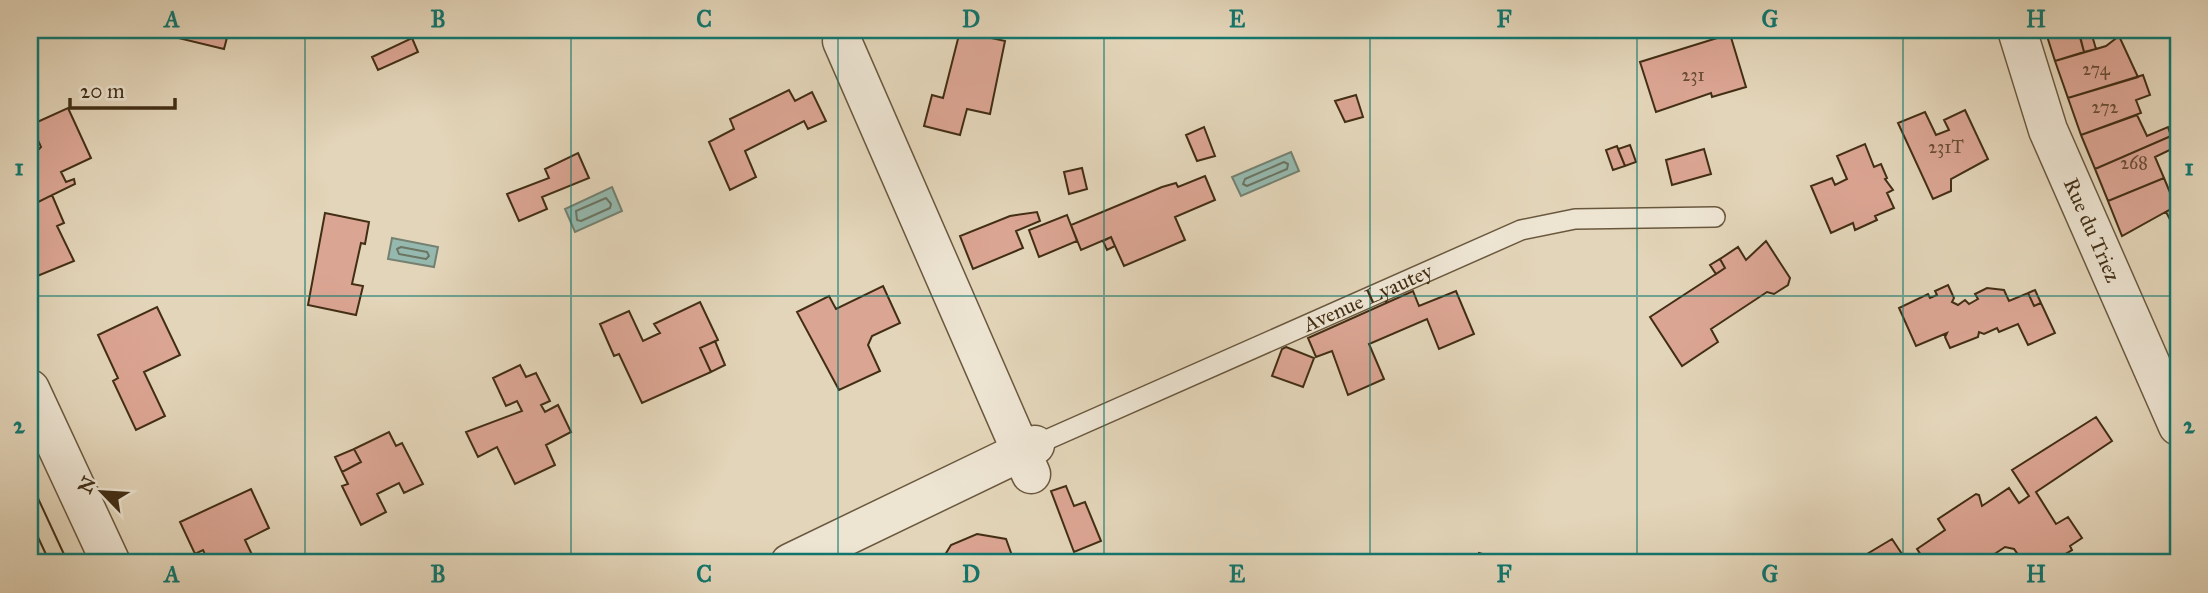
<svg xmlns="http://www.w3.org/2000/svg" width="2208" height="593" font-family="'IM FELL Great Primer',serif">
<style>
.water{fill:#95b9af;stroke:#748171;stroke-width:2}
.lines{fill:none;stroke-linecap:round;stroke-linejoin:round}
.shore{stroke:#6c7462;stroke-width:2}
.building{fill:#dba593;stroke:#422e15;stroke-width:2}
.service-casing{stroke:#6a583e;stroke-width:22}
.minor-casing{stroke:#6a583e;stroke-width:41}
.tertiary-casing{stroke:#6a583e;stroke-width:41}
.service{stroke:#ede4d2;stroke-width:19}
.minor{stroke:#ede4d2;stroke-width:38}
.tertiary{stroke:#ede4d2;stroke-width:38}
.tram{stroke:#422e15;stroke-width:2}
.grid{fill:none;stroke:#0f766e;stroke-width:2;stroke-opacity:0.55}
.labels{text-anchor:middle;dominant-baseline:central;stroke-width:7;stroke-linejoin:round;paint-order:stroke}
.number-label{font-size:18px;fill:#684c34}
.street-label{font-size:21px;fill:#422e15;stroke:#ede4d2}
.neatline{fill:none;stroke:#0f766e;stroke-width:2.5}
.grid-label{font-size:23px;text-anchor:middle;font-weight:bold;fill:#0f766e}
</style>
<rect width="100%" height="100%" fill="#e3d5b9"/>
<filter id="stains"><feTurbulence type="fractalNoise" baseFrequency=".00286" numOctaves="4"/><feColorMatrix values="0 0 0 0 .2 0 0 0 0 .09 0 0 0 0 .02 0 0 0 .5 -.17"/></filter>
<radialGradient id="worn" r=".72"><stop offset=".6" stop-color="#630" stop-opacity="0"/><stop offset="1" stop-color="#630" stop-opacity=".3"/></radialGradient>
<path class="water" d="M1291,152L1299,171L1241,196L1232,177Z
M612,187L622,211L575,232L565,209Z
M392,238L438,247L434,267L388,259Z"/>
<g class="lines">
<path class="shore" d="M1284,162L1288,164L1287,169L1247,186L1243,184L1245,179Z
M606,198L611,204L610,208L581,221L577,220L576,211Z
M401,247L427,252L429,256L426,259L399,254L397,249Z"/>
</g>
<path class="building" d="M172,30H229L224,49L174,37Z
M2045,30H2078L2084,52L2055,61Z
M960,31L1005,41L990,114L967,109L960,135L924,126L932,95L943,98Z
M2091,32L2096,49L2084,52L2080,36Z
M1730,34L1746,87L1712,97L1711,93L1656,112L1640,62Z
M2119,36L2138,77L2068,98L2055,61L2106,46Z
M412,38L418,52L378,70L372,57Z
M2143,75L2150,95L2136,100L2141,113L2081,135L2068,98Z
M789,90L795,101L812,92L826,121L808,129L804,121L745,151L756,177L730,190L709,142L734,129L730,119Z
M1356,95L1363,117L1345,122L1335,101Z
M68,108L91,158L61,172L66,182L74,179L75,184L30,206V158L41,147L33,129L35,123Z
M1965,110L1988,159L1951,179V191L1933,199L1898,123L1925,112L1936,135L1949,130L1944,120Z
M2137,115L2147,136L2168,127L2171,136L2095,169L2081,135Z
M1204,127L1215,156L1197,161L1186,135Z
M2171,136L2176,147L2155,157L2164,178L2108,201L2095,169Z
M1865,144L1874,167L1881,164L1887,178L1885,179L1893,190L1887,193L1894,208L1875,216L1877,220L1855,230L1853,223L1831,233L1811,186L1832,178L1835,185L1847,179L1837,156Z
M1630,145L1636,162L1625,166L1618,149Z
M1617,146L1625,166L1613,170L1606,150Z
M1704,149L1711,174L1672,185L1666,160Z
M578,153L589,178L542,197L547,209L519,221L507,194L549,178L545,169Z
M1082,168L1087,189L1069,194L1064,172Z
M1205,176L1215,200L1175,217L1185,240L1124,266L1111,237L1081,250L1071,225L1162,187L1176,183L1178,187Z
M2164,178L2171,195L2178,191V205L2122,236L2108,201Z
M52,195L64,223L57,226L74,261L30,279V206Z
M2178,205V235L2166,212Z
M1037,212L1040,221L1016,231L1023,248L973,269L960,236L1010,216Z
M325,213L369,222L365,244L361,243L352,284L363,286L356,315L308,305Z
M1067,215L1077,241L1039,257L1029,230Z
M1111,237L1115,246L1107,250L1103,241Z
M1766,241L1790,278L1788,285L1774,294L1767,292L1711,329L1718,342L1682,366L1650,317L1725,268L1720,259L1738,247L1746,260Z
M1720,259L1725,268L1716,274L1710,265Z
M1948,285L1954,298L1952,302L1958,305L1965,300L1969,304L1978,299L1975,294L1987,288L2004,290L2009,301L2028,293L2034,306L2041,303L2055,333L2028,345L2018,324L1999,332L1997,328L1984,334L1979,332L1978,337L1950,348L1945,337L1947,333L1916,346L1899,308L1928,294L1930,298L1937,295L1935,291Z
M883,286L900,323L872,336L868,345L880,371L839,390L797,312L829,296L836,309Z
M2035,290L2041,303L2034,306L2028,293Z
M1413,291L1419,306L1456,291L1474,334L1439,349L1427,319L1369,344L1384,379L1348,395L1332,351L1316,357L1308,338Z
M700,302L718,340L700,348L711,372L642,403L619,354L614,356L600,324L629,311L643,341L660,333L654,324Z
M157,307L180,355L144,372L165,416L136,430L113,381L118,378L98,335Z
M715,341L725,365L711,372L700,348Z
M1286,347L1314,358L1303,387L1272,376L1282,349Z
M520,365L526,377L536,373L550,401L541,405L545,412L558,405L571,432L546,445L555,465L515,484L497,447L478,457L466,432L522,411L517,401L506,406L493,378Z
M2096,417L2112,441L2036,492L2056,524L2068,517L2082,538L2070,546L2072,550L2050,563H2024L2014,549L2005,547L1981,563H1909L1921,555L1917,549L1945,530L1938,519L1976,494L1979,495L1982,506L2009,488L2019,503L2029,496L2012,470Z
M389,432L396,446L402,443L423,484L404,493L399,483L377,494L386,512L361,525L342,486L348,484L342,472L361,462L354,449Z
M354,449L361,462L342,472L335,457Z
M1066,486L1074,506L1085,502L1101,541L1074,552L1051,491Z
M251,489L269,528L245,540L256,563H209L203,550L195,554L180,522Z
M977,534L1006,539L1014,561L1020,563H940L951,545Z
M1892,539L1908,563H1852Z
M1479,553L1513,563H1476Z
M1108,556L1110,563H1091Z"/>
<g class="lines">
<g class="service-casing">
<g id="service">
<path id="s1" d="M1035,445L1521,230L1575,219L1715,217"/>
</g>
</g>
<g class="minor-casing">
<path id="minor" d="M842,41L1031,474
M790,563L1035,445"/>
</g>
<g class="tertiary-casing">
<g id="tertiary">
<path id="s2" d="M2017,30L2048,130L2178,426"/>
<path d="M30,389L111,563"/>
</g>
</g>
<use href="#service" class="service"/>
<use href="#minor" class="minor"/>
<use href="#tertiary" class="tertiary"/>
<path class="tram" d="M30,481L68,563
M30,520L50,563"/>
</g>
<path class="grid" d="M305,30V563M571,30V563M838,30V563M1104,30V563M1370,30V563M1637,30V563M1903,30V563M30,296H2178"/>
<g class="labels">
<g class="number-label">
<text x="2096" y="69">274</text>
<text x="1693" y="75">231</text>
<text x="2105" y="107">272</text>
<text x="1946" y="147">231T</text>
<text x="2134" y="163">268</text>
</g>
<g class="street-label">
<text stroke="none"><textPath href="#s2" startOffset="214">Rue du Triez</textPath></text>
<text stroke="none"><textPath href="#s1" startOffset="364">Avenue Lyautey</textPath></text>
</g>
</g>
<rect width="2208" height="593" fill="none" stroke="#e3d5b9" stroke-width="77"/>
<g transform="translate(102 492) rotate(295)" stroke="#ede4d2" stroke-width="5" paint-order="stroke">
<path d="M0-5L12 26L0 18L-12 26Z" fill="#422e15"/>
<text y="-10" font-size="19" font-weight="bold" text-anchor="middle" fill="#422e15">N</text>
</g>
<path d="M70 98v10h105v-10" fill="none" stroke="#422e15" stroke-width="3.5"/>
<text x="80" y="98" font-size="21" fill="#422e15" stroke="#ede4d2" stroke-width="5" paint-order="stroke">20 m</text>
<rect x="38" y="38" width="2132" height="516" class="neatline"/>
<g class="grid-label">
<text x="172" y="27">A</text>
<text x="438" y="27">B</text>
<text x="704" y="27">C</text>
<text x="971" y="27">D</text>
<text x="1237" y="27">E</text>
<text x="1504" y="27">F</text>
<text x="1770" y="27">G</text>
<text x="2036" y="27">H</text>
<text x="19" y="175">1</text>
<text x="2189" y="175">1</text>
<text x="19" y="433">2</text>
<text x="2189" y="433">2</text>
<text x="172" y="582">A</text>
<text x="438" y="582">B</text>
<text x="704" y="582">C</text>
<text x="971" y="582">D</text>
<text x="1237" y="582">E</text>
<text x="1504" y="582">F</text>
<text x="1770" y="582">G</text>
<text x="2036" y="582">H</text>
</g>
<rect width="100%" height="100%" filter="url(#stains)"/>
<rect width="100%" height="100%" fill="url(#worn)"/>
</svg>
